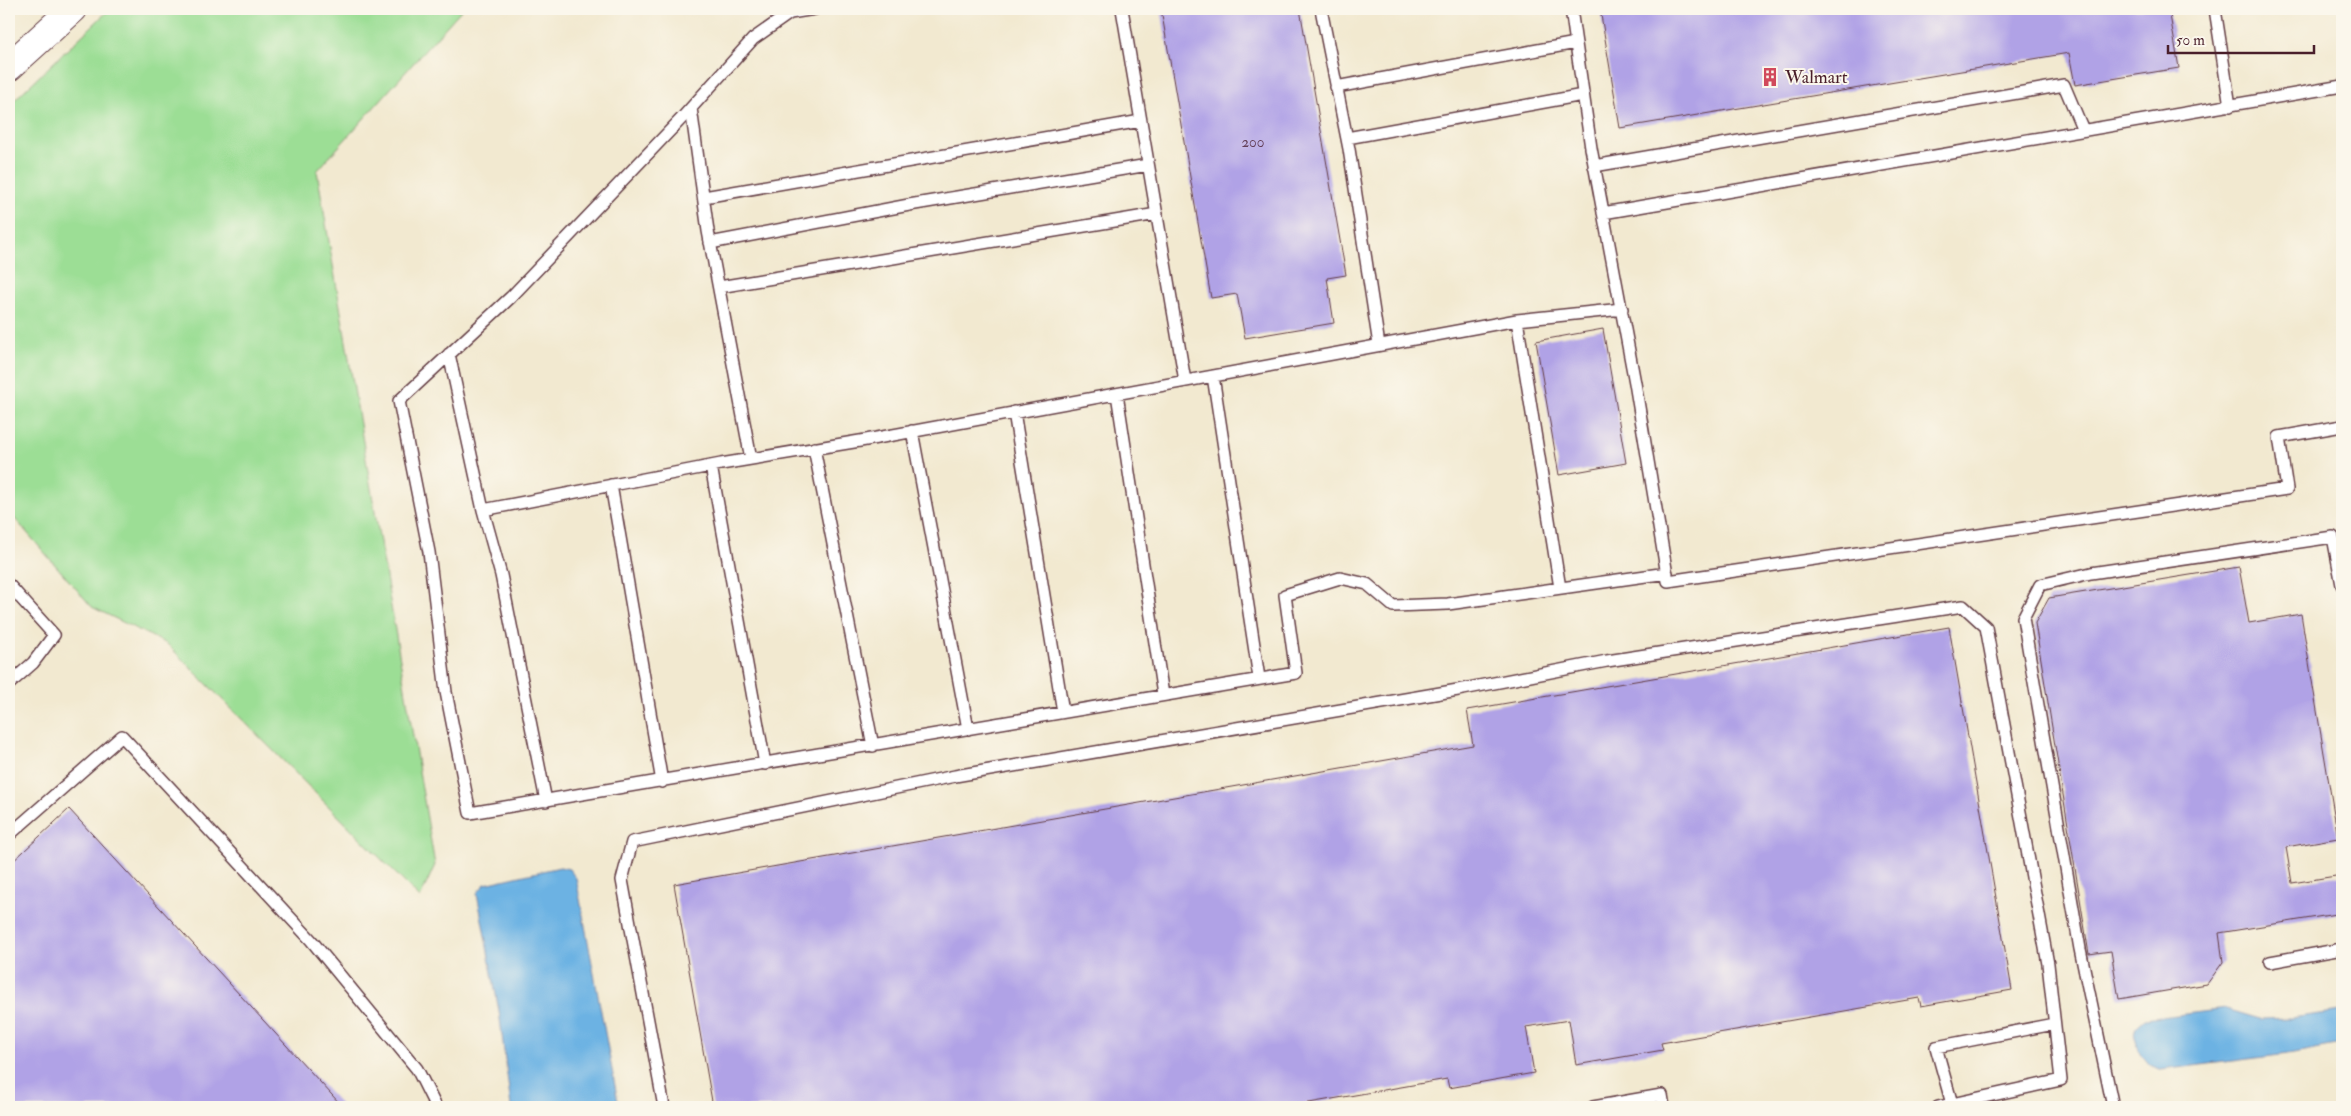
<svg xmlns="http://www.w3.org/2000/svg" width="2351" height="1116" font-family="'IM FELL Double Pica',serif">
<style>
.green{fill:#9cde95;stroke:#737e60}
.water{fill:#6cb2e3;stroke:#5b6887}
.building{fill:#b0a2e6}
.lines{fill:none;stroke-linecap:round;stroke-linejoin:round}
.service-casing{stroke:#633d44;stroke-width:14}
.tertiary-casing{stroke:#633d44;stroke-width:30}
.service{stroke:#fff;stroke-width:11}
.tertiary{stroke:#fff;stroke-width:28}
.labels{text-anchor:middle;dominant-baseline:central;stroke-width:4;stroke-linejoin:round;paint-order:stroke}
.number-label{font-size:15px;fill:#64405a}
.poi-label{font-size:18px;fill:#4a1f2b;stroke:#fbf7ec;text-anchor:start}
</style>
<rect width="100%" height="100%" fill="#fbf7ec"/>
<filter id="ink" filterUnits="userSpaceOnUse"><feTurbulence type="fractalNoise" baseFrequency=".02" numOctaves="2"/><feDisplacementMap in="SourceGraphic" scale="10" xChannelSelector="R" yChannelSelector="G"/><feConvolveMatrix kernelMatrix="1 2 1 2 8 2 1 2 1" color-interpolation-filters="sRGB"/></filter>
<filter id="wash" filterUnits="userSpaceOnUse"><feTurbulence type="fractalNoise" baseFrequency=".0096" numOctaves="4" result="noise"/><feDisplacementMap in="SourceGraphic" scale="20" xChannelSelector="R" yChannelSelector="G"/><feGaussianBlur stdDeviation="1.12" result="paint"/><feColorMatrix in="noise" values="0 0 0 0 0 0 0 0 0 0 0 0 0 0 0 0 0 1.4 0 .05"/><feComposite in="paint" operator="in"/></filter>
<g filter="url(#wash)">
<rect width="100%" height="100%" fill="#f2e9d0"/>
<path class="green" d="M110,9H462L317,171L435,865L420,898L167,644L92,607L9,512V105Z"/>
<path class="water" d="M560,867L569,869L576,878L619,1107H511L499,1011L477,893L485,884Z
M2226,1009L2260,1019L2291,1018L2342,1011V1044L2288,1054L2161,1070L2150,1065L2140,1053L2134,1035L2136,1027L2145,1019Z"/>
<g id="blocks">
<path class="building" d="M1161,9H1300L1346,275L1327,278L1334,323L1245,338L1237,294L1211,298Z
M1600,9H2169L2179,68L2075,85L2069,53L1620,128Z
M1603,329L1626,463L1559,475L1536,341Z
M2239,567L2249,623L2301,614L2338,838L2286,847L2292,883L2342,875V913L2219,933L2223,962L2207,984L2119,999L2111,951L2089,954L2035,623L2049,598Z
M1949,627L2012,990L1921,1006L1919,998L1661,1043L1663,1050L1576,1065L1569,1020L1526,1027L1534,1073L1449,1088L1447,1079L1286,1107H713L674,884L1473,745L1467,710Z
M69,809L343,1107H9V865Z"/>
</g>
</g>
<g filter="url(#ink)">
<use href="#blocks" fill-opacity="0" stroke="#633d44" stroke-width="1"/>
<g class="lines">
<g class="service-casing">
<path id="service" d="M793,9L790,13L815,9
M1122,9L1185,381
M1321,9L1349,149L1379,345
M1571,9L1591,148L1635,383L1668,581L2287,489L2279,437L2342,426
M2215,9L2230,106
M790,13L753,39L683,117L511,297L399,401L429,552L446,692L470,813L1296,673L1285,595L1340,578L1367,584L1393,606L1448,604L1667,573
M1336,87L1576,43
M691,108L708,231L751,459
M1347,138L1583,95
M1594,166L2064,85L2083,130
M704,197L1141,121
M1603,213L2342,86
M710,243L909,205L1148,165
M719,287L1157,214
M449,354L483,510L721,464L866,440L1517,320
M1213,376L1259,678
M1117,394L1163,695
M1014,412L1063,712
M912,431L968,729
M814,448L873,746
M711,466L765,764
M611,485L662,782
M483,510L501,575L546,801
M9,585L54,635L33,663L9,684
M1560,588L1517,320L1622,309
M9,835L122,736L311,940L417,1069L436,1107
M2270,962L2342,949
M1952,1104L1936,1047L2054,1024
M664,1107L622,880L632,842L955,776L1458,690L1607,661L1963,606L1986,627L2048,964L2061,1080L1938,1107
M1593,1107L1662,1095L1664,1107
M2113,1107L2080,949L2023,618L2040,585L2091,573L2333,537L2342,585"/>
</g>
<g class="tertiary-casing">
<path id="tertiary" d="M9,67L73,9"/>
</g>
<use href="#service" class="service"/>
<use href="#tertiary" class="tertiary"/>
</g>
</g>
<defs>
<g id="building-bare" transform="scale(1.5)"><path d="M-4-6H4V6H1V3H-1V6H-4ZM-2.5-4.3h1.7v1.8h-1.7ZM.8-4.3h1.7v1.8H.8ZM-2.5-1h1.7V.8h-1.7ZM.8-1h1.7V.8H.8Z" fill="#d1495b" stroke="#fbf7ec" stroke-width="2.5" paint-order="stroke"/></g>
</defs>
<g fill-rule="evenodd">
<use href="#building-bare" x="1770" y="77"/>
</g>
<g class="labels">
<g class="number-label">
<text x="1253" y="142">200</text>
</g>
<g class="poi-label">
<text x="1785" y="77">Walmart</text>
</g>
</g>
<rect width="2351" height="1116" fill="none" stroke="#fbf7ec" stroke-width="30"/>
<path d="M2168 45v8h146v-8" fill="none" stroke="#4a1f2b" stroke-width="2.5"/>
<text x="2176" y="45" font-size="15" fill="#4a1f2b" stroke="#fbf7ec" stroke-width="4" paint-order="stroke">50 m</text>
</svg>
